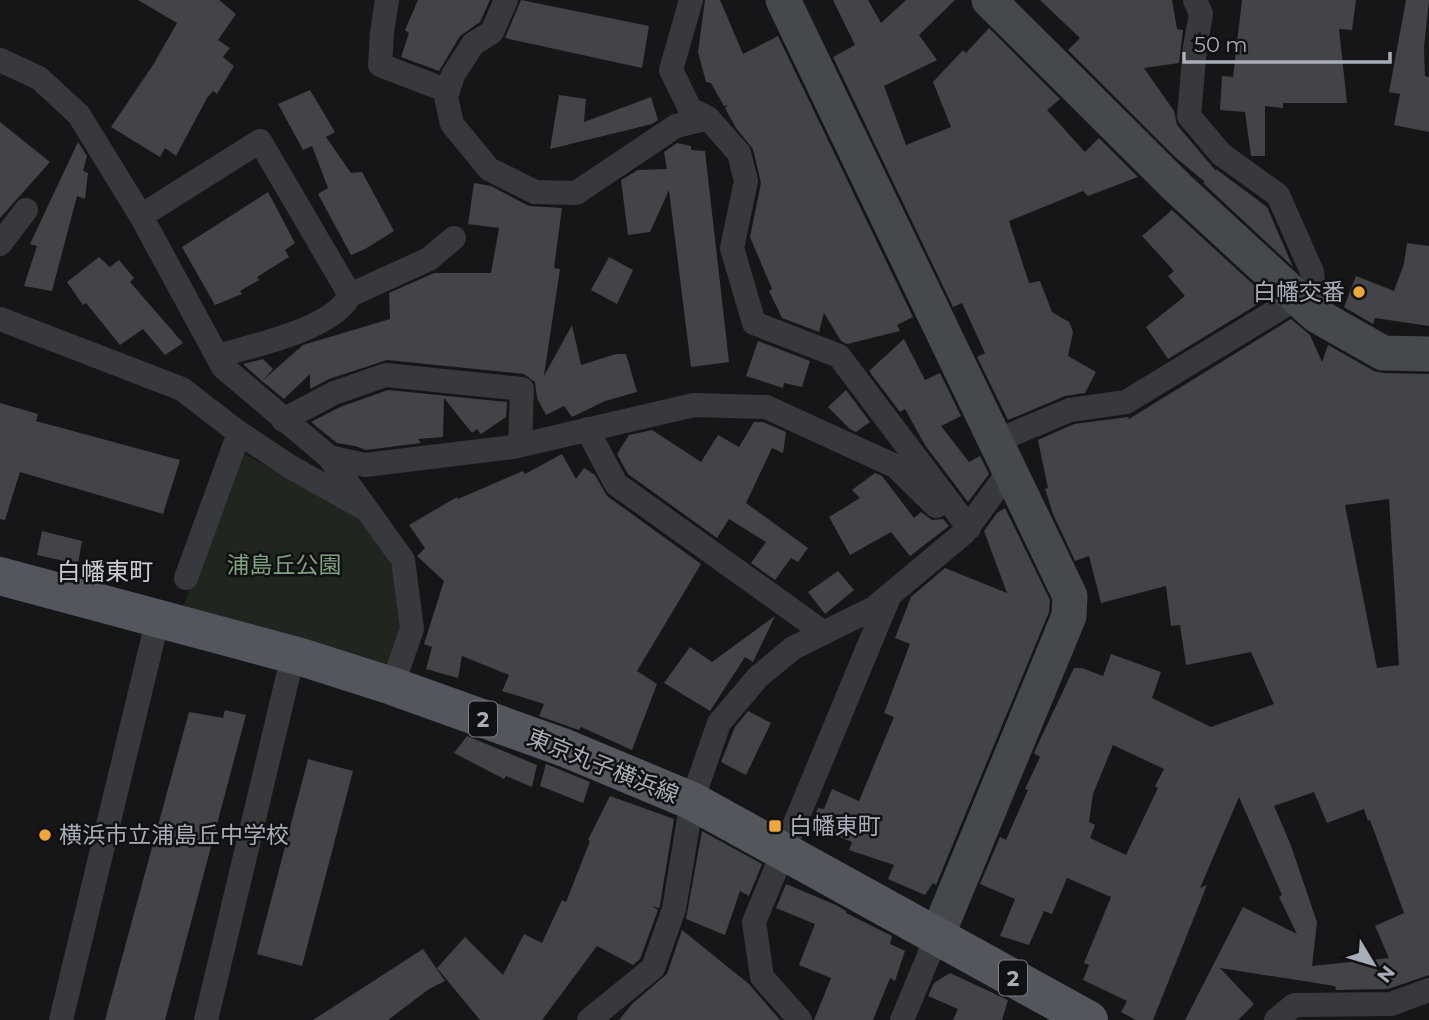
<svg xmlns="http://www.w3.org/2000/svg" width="1429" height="1020" font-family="Montserrat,'Noto Sans JP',sans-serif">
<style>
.green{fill:#1e261f}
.building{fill:#424448;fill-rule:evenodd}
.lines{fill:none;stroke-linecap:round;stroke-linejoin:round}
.street{stroke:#37393d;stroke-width:24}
.secondary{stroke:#45484d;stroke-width:35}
.primary{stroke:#53565c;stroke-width:38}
.poi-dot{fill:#efa738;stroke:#111113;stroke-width:2.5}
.labels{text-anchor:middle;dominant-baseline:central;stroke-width:5;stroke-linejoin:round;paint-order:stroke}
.shield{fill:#111113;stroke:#7b7f86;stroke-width:2}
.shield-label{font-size:21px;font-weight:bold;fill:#a8aeb8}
.poi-label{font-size:23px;fill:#a8aeb8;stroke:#111113;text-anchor:start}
.park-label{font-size:23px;fill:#80a280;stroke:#111113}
.street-label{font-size:23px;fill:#a8aeb8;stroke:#111113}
.neighbourhood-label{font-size:24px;fill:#c9cdd4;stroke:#111113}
</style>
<rect width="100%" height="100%" fill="#161618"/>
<path class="green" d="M243,453L361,518L388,556L396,580L404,630L387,675L179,617Z"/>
<path class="building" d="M138,0H219L236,14L218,40L230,48L223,57L234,66L217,94L213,91L207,98L176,156L165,148L160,157L111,127L153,65L177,23Z
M418,0H490L480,22L460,36L439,71L401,57L409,33L405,30Z
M521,0L649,26L642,68L505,38Z
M705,0H720L743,54L778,36L913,317L897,325L900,331L847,344L841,341L824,313L819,332L782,318L769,291L772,289L750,237L761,183L753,149L736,128L725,108L728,105L724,106L711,83L706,82L698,52Z
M833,0H868L881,23L906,0H955L919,35L937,60L884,86L906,145L951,127L933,82L963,50L966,53L989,28L1060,99L1047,110L1085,152L1099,138L1138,177L1088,196L1083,191L1009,221L1029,283L1040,281L1052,312L1069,322L1073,332L1068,356L1096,372L1085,393L1065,396L1008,420L977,357L985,353L962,303L953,307L833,57L855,45Z
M1040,0H1172L1177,29L1183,30L1179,63L1144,68L1174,111L1177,125L1216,171V169L1267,207L1293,267L1203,183L1205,182L1175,157L1068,50L1080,38Z
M1242,0H1356L1352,30L1339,29L1347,103H1283V108L1265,106V156H1251L1245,112L1220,110L1222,76L1233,77Z
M1406,0H1429L1424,48L1425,76L1429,77V132L1394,125L1400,94L1389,92Z
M310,90L335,132L326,137L351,173L362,172L394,231L365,249L351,255L318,194L328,188L312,146L303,150L278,104Z
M559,95L586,99L584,122L651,97L658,120L652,124L550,149Z
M0,122L50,162L0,218Z
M78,142L87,156L83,171L88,173L85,199L77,196L52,291L24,286L37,246L30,244Z
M677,143L691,146V150L705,151L729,362L691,367L669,190L650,232L628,235L621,180L638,170L667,169L664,152Z
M474,183L491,186L529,206L562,208L554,268L560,269L544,376L572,325L581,365L616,354H626L637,392L605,401L572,417L564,406L546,415L537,398L535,382L524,374L387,360L329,379L310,389V374L284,399L262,381L303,345L390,319L389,293L434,273H491L499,228L468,224Z
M268,192L295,243L285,250L289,257L257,277L259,280L240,291L242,294L215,305L182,247Z
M1172,210L1268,298L1168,359L1146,327L1185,296L1168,276L1174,271L1142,236Z
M1407,243L1429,246V326L1375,318L1373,324L1344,307L1356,276L1394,291L1404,264Z
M99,257L110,267L119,260L134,278L130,282L183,343L165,355L143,329L120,345L86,303L83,305L67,282Z
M609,257L633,270L617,304L591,290Z
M1291,319L1310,335L1322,362L1328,345L1374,371L1383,373L1429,374V975L1388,989L1336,990L1335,986L1220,968L1254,1004L1238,1020H1185L1243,907L1297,934L1279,897L1282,895L1239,797L1200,888L1207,885L1153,1020H1136L1121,1012L1127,1001L1083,980L1089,965L1084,963L1111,897L1067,878L1052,914L1044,911L1029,945L1000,936L1015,899L980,884L1000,837L1006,840L1028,790L1025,789L1040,757L1034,753L1038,744L1074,668H1082L1103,676L1111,654L1161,672L1152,698L1211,727L1274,704L1251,652L1186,665L1180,625L1171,626L1166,586L1101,603L1089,556L1075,561L1053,514L1045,489L1048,488L1038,440L1074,424L1128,417L1129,419ZM1389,499L1399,665L1377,668L1345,505ZM1113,745L1164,769L1155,786L1158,788L1126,855L1090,838L1095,825L1089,822L1093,794ZM1314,792L1327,823L1364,809L1368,821L1370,820L1404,913L1375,926L1389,958L1312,966L1317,922L1290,843L1274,806Z
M904,339L925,380L940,373L961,416L941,426L969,462L980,456L989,474L968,502L925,445L905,409L900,412L869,371Z
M758,341L810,361L802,387L784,383L783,388L746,376Z
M263,359L273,369L262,381L243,364Z
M388,390L507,402L506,417L481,434L477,429L472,433L444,398L443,437L418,439L421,443L366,450L355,446L337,443L311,422L340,407Z
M846,390L870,422L856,432L850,429L828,407Z
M0,403L38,414L36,421L180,460L163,514L20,472L5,520L0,519Z
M754,422H763L786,432L783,453L772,448L746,503L808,548L798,562L791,558L775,580L751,563L766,542L729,519L717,538L628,474L617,454L629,435L652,430L701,462L718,435L739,447Z
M562,454L576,479L584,468L595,475L607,496L701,564L637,671L657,684L632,750L581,727L579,730L539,716L544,704L502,691L509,675L462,656L458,678L426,669L432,647L424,644L444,581L417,556L425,548L409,525L457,497L458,499L523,471L525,474Z
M875,473L882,476L914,518L921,512L932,520L943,519L949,526L910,556L891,532L850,555L829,517L860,498L852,490Z
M1005,508L1050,600L1049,612L936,885L933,883L925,895L888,879L894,865L849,850L852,842L810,825L818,808L824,809L832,789L859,801L894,717L884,713L910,644L895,638L911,597L945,568L1007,593L984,531L997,513Z
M42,531L82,541L78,564L37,555Z
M838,571L854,590L825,614L808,592Z
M775,616L753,662L745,657L710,711L664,683L690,647L712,662Z
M225,710L246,715L165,1020H105L189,712L223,718Z
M748,711L771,723L746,775L721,762L735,727Z
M467,736L537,765L532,787L506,776L504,779L454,753Z
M308,759L353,771L302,966L257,954Z
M546,764L590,782L583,803L540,786Z
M610,796L674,819L660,905L659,908L652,906L658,910L640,959L633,965L597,946L542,1020H480L437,968L465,937L503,975L524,934L542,943L562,900L566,902L590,841L588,840Z
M702,831L762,864L749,896L740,891L725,935L686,919Z
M786,884L836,905L846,911V913L892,936L890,944L905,951L895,981L890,978L873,1020H814L831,978L799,965L815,924L776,908Z
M682,930L749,984L780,1020H619L632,1004L667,974Z
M423,949L445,981L429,989L388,1020H313Z
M950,973L1008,1000L1002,1020H953L958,1009L928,996L934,983Z"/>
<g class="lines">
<path class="street" d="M387,0L382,32L380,65L448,91
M506,0L492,32L473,44L453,75L446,97L452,124L489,169L535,192L576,193L676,126L708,118L739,153L746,181L732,248L754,323L839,356L969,528
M691,0L671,70L690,109L708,118
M1195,0L1201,14L1195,47L1189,116L1221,154L1278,195L1312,272L1316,315
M0,60L39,78L79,115L141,216L223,367L329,457L403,560L412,629L392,686
M141,216L260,141L350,295
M0,244L26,210
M0,319L182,389L235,430L289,466L360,506
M217,356C252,346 334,329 350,295L429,259L454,238
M283,420L334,393L386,375L522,389L520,445
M587,429L616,484L824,633
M996,441L1070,410L1126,402L1297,298
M329,457L365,465L513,447L694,405L766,407L895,466L936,506
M186,578L239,433
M61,1020L158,618
M206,1020L293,655
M589,1020L653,968L674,909L692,801L719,723L758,677L793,648L874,608L964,533L1010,470
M800,1020L762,977L754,922L889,597
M902,1020L937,936
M1276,1020L1294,1005L1391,1004L1429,990"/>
<path class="secondary" d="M783,0L1070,596L1069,616L937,936
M989,0L1177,187L1316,315L1383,353L1429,354"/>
<path class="primary" d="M0,576L301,657L392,686L565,748L692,801L1089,1020"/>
</g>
<g class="poi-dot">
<circle cx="1359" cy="292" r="7"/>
<rect x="768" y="819" width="14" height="14" rx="3.5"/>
<circle cx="45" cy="835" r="7"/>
</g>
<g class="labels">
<g class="shield">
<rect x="469" y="701.5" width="28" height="35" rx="5"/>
<rect x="999" y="960.5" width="28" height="35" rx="5"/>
</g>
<g class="shield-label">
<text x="483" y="719">2</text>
<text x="1013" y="978">2</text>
</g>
<g class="poi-label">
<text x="1345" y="292" text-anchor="end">白幡交番</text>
<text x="789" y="826">白幡東町</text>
<text x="59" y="835">横浜市立浦島丘中学校</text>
</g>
<g class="park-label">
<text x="284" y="565">浦島丘公園</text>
</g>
<g class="street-label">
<text transform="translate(603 766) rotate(22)">東京丸子横浜線</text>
</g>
<g class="neighbourhood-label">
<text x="105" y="571">白幡東町</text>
</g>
</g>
<g transform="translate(1373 964) rotate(128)" stroke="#111113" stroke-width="5" paint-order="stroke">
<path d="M0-5L12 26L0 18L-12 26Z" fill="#a8aeb8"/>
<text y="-10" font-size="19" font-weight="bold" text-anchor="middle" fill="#a8aeb8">N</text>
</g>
<path d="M1184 52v10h206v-10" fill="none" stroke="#a8aeb8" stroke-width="3.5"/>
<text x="1194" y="52" font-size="21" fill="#a8aeb8" stroke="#111113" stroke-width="5" paint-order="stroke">50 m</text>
</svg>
